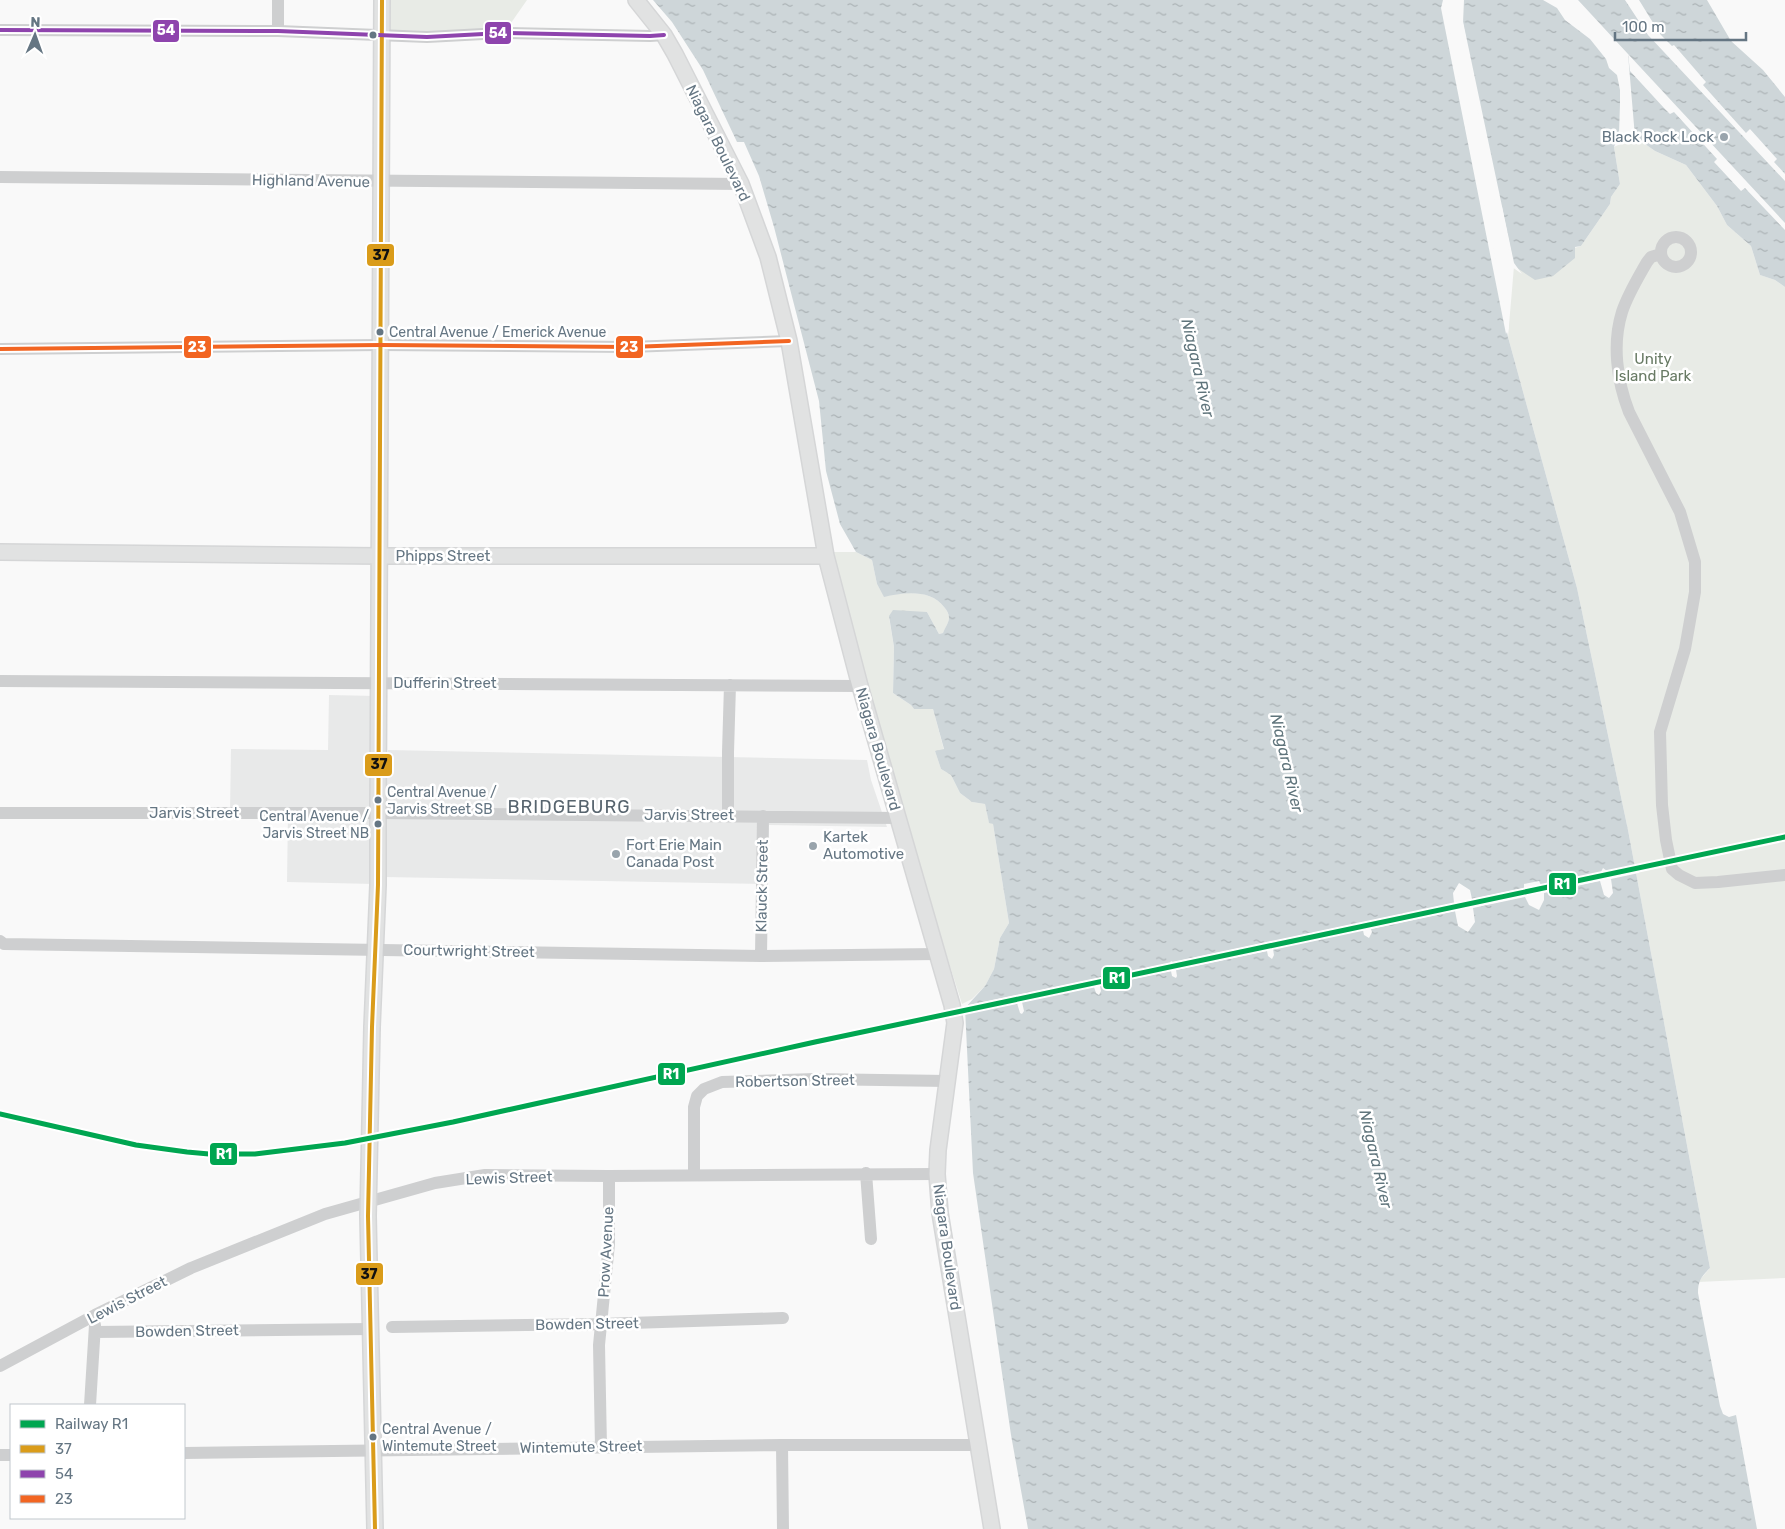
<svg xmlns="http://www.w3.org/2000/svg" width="1785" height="1529" font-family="Rubik,sans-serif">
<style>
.built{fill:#e8e9e9}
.green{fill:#e8ebe6}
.water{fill:url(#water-ripples)}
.pier{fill:#f9f9f9}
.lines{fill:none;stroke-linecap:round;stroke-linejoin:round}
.major-casing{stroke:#d5d6d7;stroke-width:18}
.minor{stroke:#cecfd0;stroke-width:12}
.major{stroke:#e1e2e2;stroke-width:15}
.major-bridge-casing{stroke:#d5d6d7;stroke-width:18;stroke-linecap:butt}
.major-bridge{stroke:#e1e2e2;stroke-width:15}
.bus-1-casing{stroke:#fff;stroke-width:8}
.bus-2-casing{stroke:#fff;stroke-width:8}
.bus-3-casing{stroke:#fff;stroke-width:8}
.bus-1{stroke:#da9c1a;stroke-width:4}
.bus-2{stroke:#8e44ad;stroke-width:4}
.bus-3{stroke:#f26522;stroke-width:4}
.rail-1-casing{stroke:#fff;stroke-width:9}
.rail-1{stroke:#00a651;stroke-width:5}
.bus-dot{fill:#657683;stroke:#fff;stroke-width:2}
.poi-dot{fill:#99a4ac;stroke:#fff;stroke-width:2}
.labels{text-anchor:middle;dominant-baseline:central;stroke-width:5;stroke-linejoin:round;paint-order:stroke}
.bus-label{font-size:14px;fill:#657683;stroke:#fff;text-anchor:start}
.poi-label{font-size:15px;fill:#657683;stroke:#fff;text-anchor:start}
.street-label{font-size:15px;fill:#657683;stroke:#fff}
.park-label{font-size:15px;fill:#687a64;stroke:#fff}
.water-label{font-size:16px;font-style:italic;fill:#60757c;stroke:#fff}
.quarter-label{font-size:18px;letter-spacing:1px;fill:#57646e;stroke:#fff}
.line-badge{stroke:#fff;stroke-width:2}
.badge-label{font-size:14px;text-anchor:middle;font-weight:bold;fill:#fff}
.pale-badge-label{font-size:14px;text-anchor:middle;font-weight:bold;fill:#111}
</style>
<defs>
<pattern id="water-ripples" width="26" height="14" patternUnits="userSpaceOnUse" patternTransform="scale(1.25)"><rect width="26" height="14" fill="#ced6d9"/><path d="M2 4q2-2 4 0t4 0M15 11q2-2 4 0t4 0" fill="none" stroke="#abb2b5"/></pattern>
</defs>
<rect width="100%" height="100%" fill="#f9f9f9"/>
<path class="built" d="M329,695L376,696L374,884L287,882L288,813H230L231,749L328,750Z
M388,750L867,760L871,780L887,827L769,825L767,884L384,877Z"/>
<path class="green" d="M387,0H527L504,33L385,30Z
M1635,137L1655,151L1686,165L1717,206L1727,225L1751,246L1760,275L1775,280L1785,287V1278L1698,1282L1710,1268L1628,830L1577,588L1508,337L1514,266L1581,246L1610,204L1611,197L1620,184L1614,147Z
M829,552H856L872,560L877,584L884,596C903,592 931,589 944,607C947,610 949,614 949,618C949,622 945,629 943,633L939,634L927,612L889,617L894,647L893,693L911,705L914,709H933L944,750L935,751L941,769L951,775L960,793L972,802L985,804L989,822L993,824L1009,923L1000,938L994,969L985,986L972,999L962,1004L913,849Z"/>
<path class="water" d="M653,0H1446L1443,12L1508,337L1577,588L1628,830L1710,1268C1701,1277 1698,1281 1698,1293L1720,1406L1723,1414L1729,1417L1736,1415L1757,1529H1028L1011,1435L973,1173L965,1008L985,986L994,969L1000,938L1009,923L993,824L989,823L985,804L972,802L960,793L951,775L941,769L935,751L944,749L933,709H914L911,705L893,693L894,647L889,616L893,610L927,612L939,634L943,633C945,628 949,622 949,618C949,614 947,610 944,607C931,589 903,592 884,597L877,584L872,560L856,552L840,524L826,471L819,401L774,227L759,176L744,142H737L703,70L672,22Z
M1464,0H1543L1557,8L1565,20L1590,39L1606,59L1609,68L1617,75L1620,90V104L1619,134L1614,147L1620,184L1611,197L1610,204L1581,246L1575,247V258L1553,276L1535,280L1514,266L1502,207L1497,200L1463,23Z
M1578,0H1707L1731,41L1763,70L1785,97V287L1775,280L1760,275L1751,246L1727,225L1717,206L1686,165L1655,151L1635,137L1628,54Z"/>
<path class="pier" d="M1443,0H1449L1446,12L1509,328L1506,334L1441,8Z
M1625,0H1639L1660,34L1672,46L1674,45L1706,82L1703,85L1746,133L1750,129L1777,159L1774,162L1785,174V181L1648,35Z
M1461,12L1514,263L1522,274L1512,267L1500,208L1495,201L1461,23Z
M1628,54L1785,223V230L1745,188L1741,191L1714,162L1717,159L1674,112L1670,114L1664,108L1630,71Z
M1637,865L1639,873L1611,879L1613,893L1609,898L1604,895L1600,881L1544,893V900L1539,910L1529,905L1525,897L1473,908L1475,922L1468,932L1458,926L1455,911L1371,929L1372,932L1369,938L1364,935L1363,930L1273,949L1274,955L1272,959L1268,956L1267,951L1176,970L1177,976L1176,978L1172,976L1171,971L1100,986L1101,991L1099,995L1096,993L1094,987L1022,1002L1024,1011L1022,1014L1020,1013L1017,1003L963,1014L964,1006L1170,963L1171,961L1173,962L1454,903L1453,893L1459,883L1470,890L1472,899L1524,888V884L1539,881L1541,885L1601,872L1603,868L1607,871Z"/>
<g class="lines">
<g class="major-casing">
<path id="major" d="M636,0L664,35L675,54L741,184L768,257L789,341L826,556L860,686L952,1005L955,1023L938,1150L937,1174L940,1213L992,1529
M0,552L379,556H826
M372,1027L378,885V813L382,0
M368,1216L375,1529"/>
</g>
<path class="minor" d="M278,0V31
M0,30L278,31L427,37L502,33L650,36L664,35
M0,177L741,184
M1661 252a15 15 0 1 1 30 0a15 15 0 1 1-30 0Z
M1661,254L1651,257L1647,262C1638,278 1628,294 1622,312C1612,344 1617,381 1629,412L1680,512L1695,562V592L1685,649L1660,732L1662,805L1666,840L1672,869L1679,875L1695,883L1718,882L1785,875
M0,349L381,345L630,347L789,341
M0,681L860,686
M0,813H378L898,818
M728,815V752L730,685
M0,941L4,944L761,956L938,954
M761,956L763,816
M866,1173L871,1239
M694,1175V1107L697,1096L704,1089L722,1082L815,1079L947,1081
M392,1327L600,1324L783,1318
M95,1332L370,1329
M0,1366L95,1315L191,1268L325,1214L435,1183L485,1175L609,1176L937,1174
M90,1405L95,1325
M782,1445L783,1529
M601,1447L599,1345L609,1244V1176
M184,1453L782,1445H969L977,1443
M0,1455H11"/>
<use href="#major" class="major"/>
<g class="major-bridge-casing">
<path id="major-bridge" d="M368,1216L372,1027"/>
</g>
<use href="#major-bridge" class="major-bridge"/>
<g class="bus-1-casing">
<path id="bus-1" d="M375,1529L368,1216L372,1027L378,885L382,0"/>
</g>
<g class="bus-2-casing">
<path id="bus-2" d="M0,30L278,31L427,37L502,33L650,36L664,35"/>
</g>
<g class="bus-3-casing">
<path id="bus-3" d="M0,349L381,345L630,347L789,341"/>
</g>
<use href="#bus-1" class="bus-1"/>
<use href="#bus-2" class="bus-2"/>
<use href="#bus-3" class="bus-3"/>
<g class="rail-1-casing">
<path id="rail-1" d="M0,1114L136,1145L187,1152L209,1154H255L345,1143L453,1122L815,1042L1785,837"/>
</g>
<use href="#rail-1" class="rail-1"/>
</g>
<g class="bus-dot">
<circle cx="373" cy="35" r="4.5"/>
<circle cx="380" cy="332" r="4.5"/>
<circle cx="378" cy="800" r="4.5"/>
<circle cx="378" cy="824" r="4.5"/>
<circle cx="373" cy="1437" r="4.5"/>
</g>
<g class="poi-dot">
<circle cx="1724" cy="137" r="5"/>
<circle cx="813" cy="846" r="5"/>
<circle cx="616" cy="854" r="5"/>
</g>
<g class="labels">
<g class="bus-label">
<text x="389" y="332">Central Avenue / Emerick Avenue</text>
<text x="387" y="792">Central Avenue /<tspan x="387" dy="17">Jarvis Street SB</tspan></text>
<text x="369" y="816" text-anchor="end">Central Avenue /<tspan x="369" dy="17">Jarvis Street NB</tspan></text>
<text x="382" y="1429">Central Avenue /<tspan x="382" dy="17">Wintemute Street</tspan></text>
</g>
<g class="poi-label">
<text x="1714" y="137" text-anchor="end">Black Rock Lock</text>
<text x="823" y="837">Kartek<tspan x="823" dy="17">Automotive</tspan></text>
<text x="626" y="845">Fort Erie Main<tspan x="626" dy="17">Canada Post</tspan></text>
</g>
<g class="street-label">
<text transform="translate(718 143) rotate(64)">Niagara Boulevard</text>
<text transform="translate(311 181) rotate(1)">Highland Avenue</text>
<text x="443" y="556">Phipps Street</text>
<text x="445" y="683">Dufferin Street</text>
<text transform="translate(878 749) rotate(74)">Niagara Boulevard</text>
<text x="194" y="813">Jarvis Street</text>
<text x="689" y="815">Jarvis Street</text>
<text transform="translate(762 886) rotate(-89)">Klauck Street</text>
<text transform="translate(469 951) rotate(1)">Courtwright Street</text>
<text transform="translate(795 1081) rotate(-1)">Robertson Street</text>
<text transform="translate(509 1178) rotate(-2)">Lewis Street</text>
<text transform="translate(947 1247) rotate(82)">Niagara Boulevard</text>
<text transform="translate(606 1252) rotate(-87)">Prow Avenue</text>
<text transform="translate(127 1300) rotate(-27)">Lewis Street</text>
<text transform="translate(587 1324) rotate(-1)">Bowden Street</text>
<text transform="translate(187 1331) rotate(-1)">Bowden Street</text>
<text transform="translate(581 1447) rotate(-1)">Wintemute Street</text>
</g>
<g class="park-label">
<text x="1653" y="359">Unity<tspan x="1653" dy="17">Island Park</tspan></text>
</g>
<g class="water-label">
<text transform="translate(1198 368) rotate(77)">Niagara River</text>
<text transform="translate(1287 763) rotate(77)">Niagara River</text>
<text transform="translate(1376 1159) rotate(77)">Niagara River</text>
</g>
<g class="quarter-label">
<text x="569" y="807">BRIDGEBURG</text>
</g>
</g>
<g class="line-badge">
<rect x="152" y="19" width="28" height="24" rx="5" fill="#8e44ad"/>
<rect x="484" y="21" width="28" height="24" rx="5" fill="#8e44ad"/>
<rect x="366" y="243" width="29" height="24" rx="5" fill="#da9c1a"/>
<rect x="183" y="335" width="29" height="24" rx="5" fill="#f26522"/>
<rect x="615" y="335" width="29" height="24" rx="5" fill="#f26522"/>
<rect x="364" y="753" width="29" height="24" rx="5" fill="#da9c1a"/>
<rect x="1548" y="872" width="29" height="24" rx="5" fill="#00a651"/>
<rect x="1102" y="966" width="29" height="24" rx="5" fill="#00a651"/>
<rect x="657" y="1062" width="29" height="24" rx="5" fill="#00a651"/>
<rect x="209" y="1142" width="29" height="24" rx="5" fill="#00a651"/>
<rect x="355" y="1262" width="29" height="24" rx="5" fill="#da9c1a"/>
</g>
<g class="badge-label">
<text x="166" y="35">54</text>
<text x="498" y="38">54</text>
<text x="197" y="352">23</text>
<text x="629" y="352">23</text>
<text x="1562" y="889">R1</text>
<text x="1117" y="983">R1</text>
<text x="671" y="1079">R1</text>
<text x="224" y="1159">R1</text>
</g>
<g class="pale-badge-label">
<text x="381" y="260">37</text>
<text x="379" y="769">37</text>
<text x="369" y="1279">37</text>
</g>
<rect x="10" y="1404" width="175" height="115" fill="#ffffff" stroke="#c1c8cd"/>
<rect x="20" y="1420" width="25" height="8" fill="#00a651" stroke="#c1c8cd"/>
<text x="55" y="1429" font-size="15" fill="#657683">Railway R1</text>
<rect x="20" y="1445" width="25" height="8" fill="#da9c1a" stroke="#c1c8cd"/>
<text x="55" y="1454" font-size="15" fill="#657683">37</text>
<rect x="20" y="1470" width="25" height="8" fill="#8e44ad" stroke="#c1c8cd"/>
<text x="55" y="1479" font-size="15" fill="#657683">54</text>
<rect x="20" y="1495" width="25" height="8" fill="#f26522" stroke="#c1c8cd"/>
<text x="55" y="1504" font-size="15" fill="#657683">23</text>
<g transform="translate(35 35) rotate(2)" stroke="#ffffff" stroke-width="4" paint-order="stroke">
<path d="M0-4L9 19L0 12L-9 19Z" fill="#657683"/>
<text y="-8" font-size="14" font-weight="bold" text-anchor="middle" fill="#657683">N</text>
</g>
<path d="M1615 32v8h131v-8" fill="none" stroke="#657683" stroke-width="2.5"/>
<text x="1622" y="32" font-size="15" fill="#657683" stroke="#ffffff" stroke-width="4" paint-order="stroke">100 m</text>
</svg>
